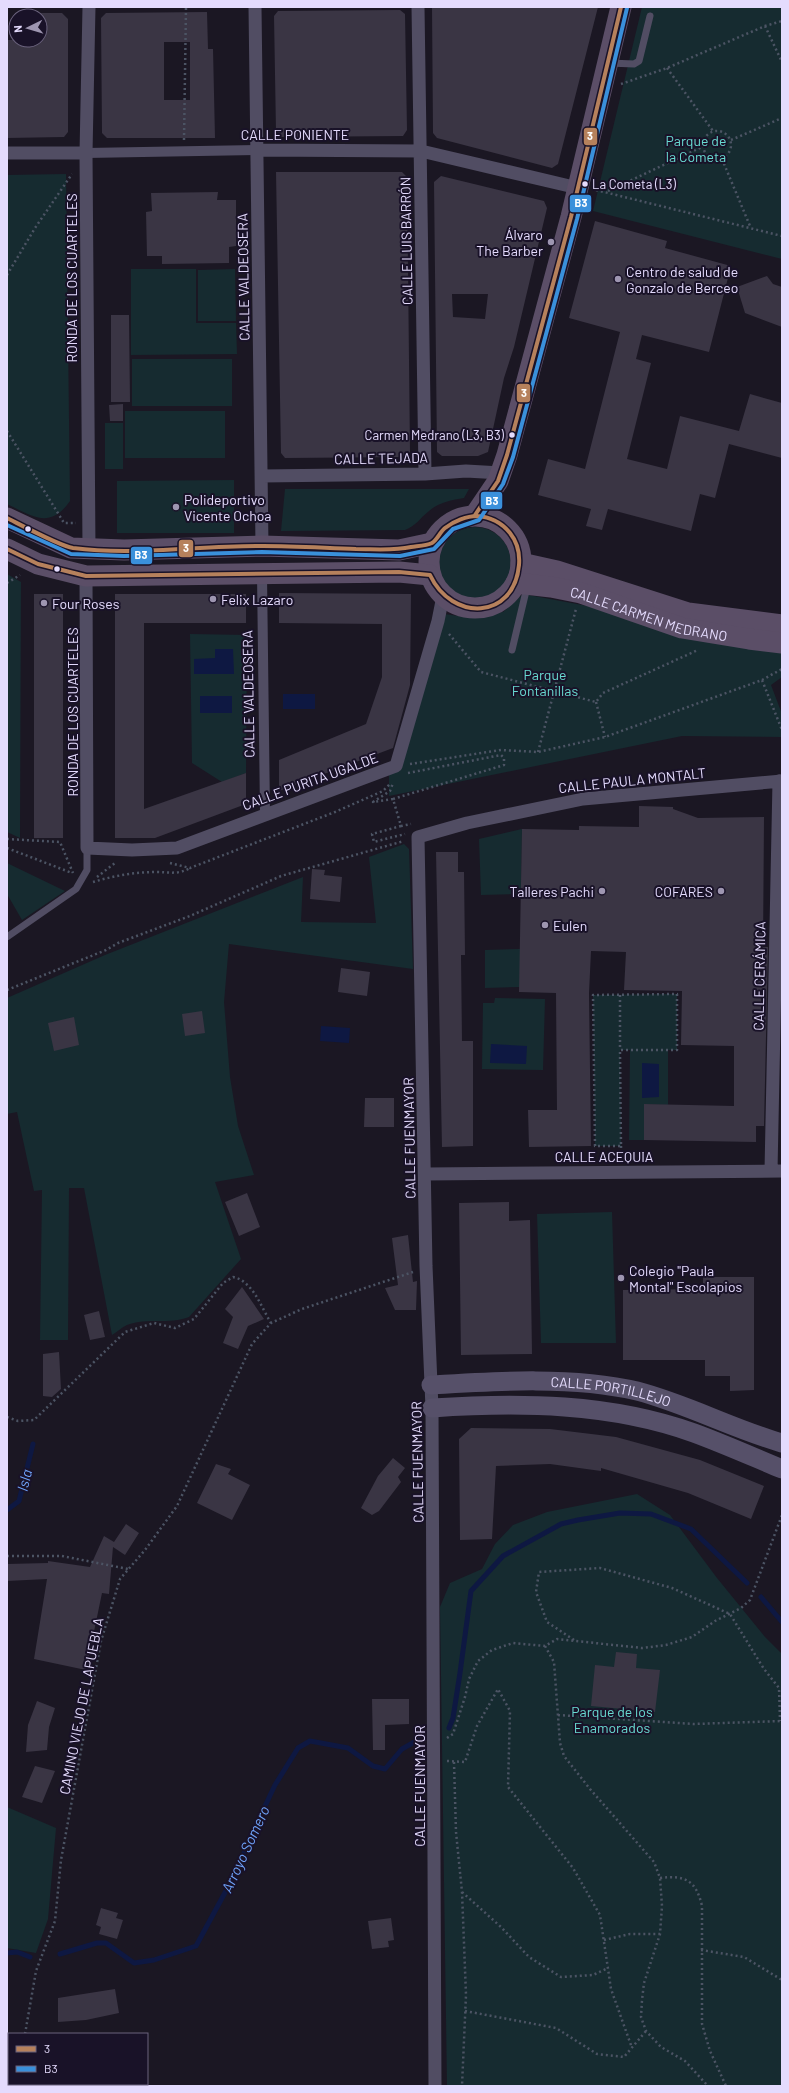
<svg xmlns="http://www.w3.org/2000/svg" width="789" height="2093" font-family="Barlow,sans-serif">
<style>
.green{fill:#162b30}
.water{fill:#0e1842}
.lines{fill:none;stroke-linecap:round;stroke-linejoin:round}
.stream{stroke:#0e1842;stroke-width:5}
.building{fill:#3a3544;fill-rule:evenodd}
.path{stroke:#4c5464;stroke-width:2.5;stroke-dasharray:2 3;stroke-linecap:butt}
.service{stroke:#514d63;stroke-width:7}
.pedestrian{stroke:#514d63;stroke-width:10}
.minor{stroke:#514d63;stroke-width:13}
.secondary{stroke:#565069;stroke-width:19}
.primary{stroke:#5b4e67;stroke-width:21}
.bus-1-casing{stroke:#191228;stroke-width:7}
.bus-2-casing{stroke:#191228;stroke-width:7}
.bus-1{stroke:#b6815c;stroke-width:4}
.bus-2{stroke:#3a90db;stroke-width:4}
.bus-dot{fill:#e4dbfd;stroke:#191228;stroke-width:1.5}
.poi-dot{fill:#9e96b1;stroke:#191228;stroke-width:1.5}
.labels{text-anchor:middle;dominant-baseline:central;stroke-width:4;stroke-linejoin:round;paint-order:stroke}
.bus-label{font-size:13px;fill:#e4dbfd;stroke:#191228;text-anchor:start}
.street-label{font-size:14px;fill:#e4dbfd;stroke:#191228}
.park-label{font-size:14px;fill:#69dbd2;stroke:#191228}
.poi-label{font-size:14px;fill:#e4dbfd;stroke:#191228;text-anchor:start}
.water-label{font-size:15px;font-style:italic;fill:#6ea1f8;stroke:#191228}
.line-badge{stroke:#191228;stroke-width:1.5}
.badge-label{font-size:11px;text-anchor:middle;font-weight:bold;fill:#fff}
</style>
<rect width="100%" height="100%" fill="#1b1723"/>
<path class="green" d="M642,7H782V259L593,211Z
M66,174L70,501C50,530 32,516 7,504V175Z
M131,269H196V323H236L237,354L131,355Z
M235,269L236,321H198V270Z
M132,359H232V406H132Z
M125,411H225V458H125Z
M105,423H123V469H105Z
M234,480V533H117V481Z
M285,489H469L464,498C452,500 439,502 429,511C420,518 416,526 405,530L281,531Z
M439 563a36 36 0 1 1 72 0a36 36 0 1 1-72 0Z
M7,574L21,582L20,838L7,832Z
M523,594L782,642V677L771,685L782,714V737L682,736L389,796V774L444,614L466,617L503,612Z
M190,634L247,635L246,773L222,782L192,763Z
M522,829L521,894L481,895L479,839Z
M404,844L409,849L413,969L229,944L224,1002L230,1077L238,1126L254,1175L215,1182L241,1259L189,1317C169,1325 147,1317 127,1325C122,1327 117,1332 112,1335L84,1188H69L68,1340H40L42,1190L34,1191L17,1112L7,1114V998L105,955L303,877L301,922L376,923L369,857Z
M7,863L65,891L22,920L7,894Z
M520,949V987L485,988V950Z
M677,994V1050H668V1105L644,1104V1140H629L630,1050H620L621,1146H595L593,995Z
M495,998L545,999L543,1070L482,1069L483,1003H494Z
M782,1040V1146H781Z
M612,1212L616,1343H541L537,1214Z
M637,1494L670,1515L717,1578L765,1637L782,1654V2086H447L440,1607L450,1583L482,1569L495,1544L513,1525L547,1512Z
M7,1807L56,1828L48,1919L36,1953L7,1948Z"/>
<path class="water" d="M215,649H233L234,674H194V659L215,658Z
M283,694H315V709H283Z
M200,696H232V713H200Z
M321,1026L350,1028L349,1043L320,1041Z
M491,1044L527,1046L526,1064L490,1063Z
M642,1063L659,1064V1097L642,1098Z"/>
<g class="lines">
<path class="stream" d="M7,1510L19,1501L33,1444
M761,1597L782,1622
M449,1728L453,1718L460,1673L471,1591L503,1556L561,1524L578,1520L620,1513L651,1514L691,1529L747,1583
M7,1953L17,1952L30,1957
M60,1954L97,1943H106L134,1963L154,1960L196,1946L240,1865L247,1844L275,1785L298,1748L310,1741L348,1748L373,1766L385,1769L402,1749L418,1740"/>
</g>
<path class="building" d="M432,7H598L558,164L552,168L437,138L433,133Z
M400,10L405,14L407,130L403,136L282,137L276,132L274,16L278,11Z
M207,12L208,49H213L215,138H107L102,133L101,18L106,13ZM164,42H190V100H164Z
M40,13H62L68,19V132L64,137L7,138V40H40Z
M276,172H402L407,177L410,452L405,457L285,458L281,453Z
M441,176L544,201L547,208L514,347L504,378L488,452L478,456H442L437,452L434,182ZM452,294H488L485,319L453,317Z
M218,192L217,200H236V246L229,247V263L162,264V256H147L146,212L152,211L151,193Z
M595,221L667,241L665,248L731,266L709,352L642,335L636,359L651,363L627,459L667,469L680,416L739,431L750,394L782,403V458L729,444L715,498L700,494L691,531L608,509L602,530L586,526L591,509L538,495L548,459L585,469L620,332L569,318Z
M767,276L773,284L782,287V327L745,313L737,287Z
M111,315H129L130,402H111Z
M123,404V421H110L109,405Z
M279,593L411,594L410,685L393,748L279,791V760L366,724L382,677V624L279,623Z
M34,594H63V838H34Z
M115,594H246V623H144V809L246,773V804L155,838H115Z
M639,806L673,807V809L698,818L764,817L763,947H768L764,1126H756V1142L644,1140V1104L734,1106V1046L681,1045L682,991L624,990L626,952L591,951L589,993L591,1146L529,1147L528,1110H557L556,993L519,992L522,829L579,830V826L639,827Z
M436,852H458V872H464L465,955H461L462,1041H473V1146L442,1147Z
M312,869L325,870L324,875L342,877L340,902L310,899Z
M341,968L370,972L367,996L338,992Z
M202,1011L205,1033L185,1036L182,1014Z
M74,1017L79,1045L54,1051L48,1023Z
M365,1098H394V1127H364Z
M247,1193L260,1227L239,1236L225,1202Z
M509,1202V1221L530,1220L532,1354L461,1355L459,1203Z
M408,1235L413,1282L417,1281L416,1310H395L385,1288L398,1285L392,1238Z
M703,1277H754V1390L730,1391V1376H705V1360H623V1290L703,1289Z
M242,1287L264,1319L248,1326L238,1349L223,1343L233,1317L225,1309Z
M99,1311L105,1337L90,1340L84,1315Z
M59,1352L61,1389L52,1397L43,1396V1354Z
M471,1428L550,1429L616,1437L700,1460L764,1486L751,1519L688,1493L601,1468V1471L550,1464L496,1466L492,1539L460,1540L459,1439Z
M393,1458L405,1468L398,1477L401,1482L379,1511L372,1515L361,1508L378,1476Z
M216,1464L231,1469L228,1474L250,1485L232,1520L197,1503Z
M126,1524L139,1533L125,1555L113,1547L109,1594L102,1593L86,1670L34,1659L47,1579L7,1581V1564L48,1563V1561L90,1567L104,1536L114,1542Z
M616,1652L637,1654L636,1668L660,1670L655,1712L591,1706L595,1665L614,1667Z
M372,1699H409V1724L385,1725V1750H373Z
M37,1701L55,1708L49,1727L47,1750L26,1752L28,1725Z
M35,1766L55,1771L42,1803L22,1797Z
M101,1908L118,1913L116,1918L123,1920L117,1939L99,1934L101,1927L96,1925Z
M391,1918L394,1940L388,1941L389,1947L372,1949L368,1921Z
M115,1989L119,2013L86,2020L58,2022V1998Z"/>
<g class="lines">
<path class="path" d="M765,26L782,62
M667,68L713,131
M621,84L667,68L765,26L782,21
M703 145a14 14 0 1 1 28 0a14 14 0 1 1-28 0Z
M184,140L186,7
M731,140L782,118
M722,159L750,226
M596,190L782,236
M608,191L702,147
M7,275L35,228L72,174
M7,431L64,523H76
M7,583L20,575
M449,634L481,672L596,702L603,693L698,650
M762,680L782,669
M596,702L605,737
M538,752L576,609
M410,764L501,750L538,752L605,737L762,680L782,730
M408,773L501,755L504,758V765L393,799L401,826L411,824
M393,799L373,802L390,791L393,783
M401,826L372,834L374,842L405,834
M7,839L60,842L73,873
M7,848L72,873
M170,863L190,868L335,812L383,791L390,784
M97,877L115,863
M93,882C113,876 135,872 156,872C169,872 178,875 190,868
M7,990L106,950L118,943L190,916L281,876L404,841
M677,994V1050H620L621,1146H595L593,995Z
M620,995V1050
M621,1146V1159
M7,1417L18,1421L34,1420L125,1332L154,1323L175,1328L194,1319L223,1283L233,1277C253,1281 261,1307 271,1323
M7,1556H62L128,1569
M574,1640L547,1622L536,1592L539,1572L600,1568L672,1588L730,1614L764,1669L779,1688L780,1721
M545,1646L554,1662L560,1743L564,1756L590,1789L654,1862L660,1878L662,1906L660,1934L644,1983L642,2000L641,2017L646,2031L661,2047L685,2061L708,2086
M558,1715L694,1724L782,1721
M447,1738L453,1734L465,1697L469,1679L478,1661L492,1650L513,1643L545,1646L557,1639L642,1648L666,1645L692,1637L715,1621L741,1608L750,1600L782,1515
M447,1761L465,1762L477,1726L498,1689L510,1711L508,1787L573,1868L600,1915L611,1989L632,2048
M454,1762L456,1832L462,1892L466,1995L462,2086
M660,1878C685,1875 696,1880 702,1906V2024L710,2051L726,2086
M462,1892L501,1927L529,1957L561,1977L593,1975L608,1968
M604,1940L630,1934H660
M701,1950L744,1957L782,1980
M465,2011L556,2028L597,2054L624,2057L646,2031
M25,2034L36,1971L55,1921L61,1860L101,1641L120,1579L145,1550L177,1506L252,1344L271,1323L302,1309L413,1272
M27,2084V2086
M15,2086L16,2084"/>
<path class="service" d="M609,63L634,64L639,61L650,16
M512,650L527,587
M7,937L76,889L87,870V848"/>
<path class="pedestrian" d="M86,153L258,150
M262,574L265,814"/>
<path class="minor" d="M89,7L86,153L89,549
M255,7L262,546
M418,7L425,474
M258,150L421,151L578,188
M7,153H86
M262,476L425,474L466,471L501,473
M86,576L87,848L132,850L177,848L396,766L438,621L443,596
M771,1171L779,781
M426,1174L782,1171
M435,2086L432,1408L426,1266L418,837L467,823L583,799L782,781"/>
<g class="secondary">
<path id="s1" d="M431,1385C496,1381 574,1376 637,1391C687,1404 733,1429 782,1443"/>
<path d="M432,1408C519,1402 611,1403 694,1433C724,1444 753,1457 782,1469"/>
</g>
<g class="primary">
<path d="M475,515L498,481L507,455L571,217L621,7"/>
<circle cx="475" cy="562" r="46"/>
<path d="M7,518L71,548L124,550L262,546L399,550L432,543"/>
<path d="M7,549L38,564L86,576L399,572L430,575"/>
<path d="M521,563L557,571L688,613L782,625"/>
<path id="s2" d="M516,583L551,587L581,593L682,628L749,639L782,643"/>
</g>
<g class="bus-1-casing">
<path id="bus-1" d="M475,515L498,481L507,455L571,217L621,7
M7,518C21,525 60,546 73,548C136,556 200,545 263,546C294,546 325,548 356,549C375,549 393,551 411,547C417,546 426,546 432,543C437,540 440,532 445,528C454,521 467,516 477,516C490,517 502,523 510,533C518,543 520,553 519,565C514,620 452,622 430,575L399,572L86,576L38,564L7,549"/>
</g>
<g class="bus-2-casing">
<path id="bus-2" d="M7,525L71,554L124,556L262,552L400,556L434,549L453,529L479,520L503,484L513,457L577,219L627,8"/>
</g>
<use href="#bus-1" class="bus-1"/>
<use href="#bus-2" class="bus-2"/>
</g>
<g class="bus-dot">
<circle cx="585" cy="184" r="3.5"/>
<circle cx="512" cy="435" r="3.5"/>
<circle cx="28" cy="529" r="3.5"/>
<circle cx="57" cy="569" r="3.5"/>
</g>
<g class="poi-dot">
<circle cx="551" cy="242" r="4"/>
<circle cx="618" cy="279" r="4"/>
<circle cx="176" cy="507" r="4"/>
<circle cx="213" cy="599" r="4"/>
<circle cx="44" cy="603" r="4"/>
<circle cx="602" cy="891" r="4"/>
<circle cx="721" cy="891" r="4"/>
<circle cx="545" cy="925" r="4"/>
<circle cx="621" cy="1278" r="4"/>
</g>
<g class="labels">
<g class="bus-label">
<text x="592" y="184">La Cometa (L3)</text>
<text x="504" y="435" text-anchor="end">Carmen Medrano (L3, B3)</text>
</g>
<g class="street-label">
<text x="295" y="134">CALLE PONIENTE</text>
<text transform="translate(406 241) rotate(-91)">CALLE LUIS BARRÓN</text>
<text transform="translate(243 277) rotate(-91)">CALLE VALDEOSERA</text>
<text transform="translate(71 278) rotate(-90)">RONDA DE LOS CUARTELES</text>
<text transform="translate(381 458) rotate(-1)">CALLE TEJADA</text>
<text stroke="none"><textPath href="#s2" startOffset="137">CALLE CARMEN MEDRANO</textPath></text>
<text transform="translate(248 694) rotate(-91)">CALLE VALDEOSERA</text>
<text transform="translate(72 712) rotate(-90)">RONDA DE LOS CUARTELES</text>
<text transform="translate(632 780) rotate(-6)">CALLE PAULA MONTALT</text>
<text transform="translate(310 781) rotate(-20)">CALLE PURITA UGALDE</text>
<text transform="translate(759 976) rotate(-89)">CALLE CERÁMICA</text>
<text transform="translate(409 1138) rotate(-91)">CALLE FUENMAYOR</text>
<text x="604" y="1156">CALLE ACEQUIA</text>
<text stroke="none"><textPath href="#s1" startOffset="181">CALLE PORTILLEJO</textPath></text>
<text transform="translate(417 1462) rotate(-91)">CALLE FUENMAYOR</text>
<text transform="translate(81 1706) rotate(-79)">CAMINO VIEJO DE LAPUEBLA</text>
<text transform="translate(419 1786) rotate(-90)">CALLE FUENMAYOR</text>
</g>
<g class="park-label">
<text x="696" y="140">Parque de<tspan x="696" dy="16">la Cometa</tspan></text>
<text x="545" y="674">Parque<tspan x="545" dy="16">Fontanillas</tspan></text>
<text x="612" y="1711">Parque de los<tspan x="612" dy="16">Enamorados</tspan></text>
</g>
<g class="poi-label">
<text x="543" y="234" text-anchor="end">Álvaro<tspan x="543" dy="16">The Barber</tspan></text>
<text x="626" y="271">Centro de salud de<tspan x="626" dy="16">Gonzalo de Berceo</tspan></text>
<text x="184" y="499">Polideportivo<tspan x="184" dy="16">Vicente Ochoa</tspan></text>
<text x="221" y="599">Felix Lazaro</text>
<text x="52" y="603">Four Roses</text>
<text x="594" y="891" text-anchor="end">Talleres Pachi</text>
<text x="713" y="891" text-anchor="end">COFARES</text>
<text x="553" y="925">Eulen</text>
<text x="629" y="1270">Colegio "Paula<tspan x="629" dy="16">Montal" Escolapios</tspan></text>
</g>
<g class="water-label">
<text transform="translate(24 1480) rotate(-76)">Isla</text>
<text transform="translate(245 1849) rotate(-65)">Arroyo Somero</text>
</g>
</g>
<g class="line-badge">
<rect x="583" y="127" width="15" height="19" rx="4" fill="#b6815c"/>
<rect x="569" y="194" width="23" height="19" rx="4" fill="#3a90db"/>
<rect x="516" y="383" width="15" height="20" rx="4" fill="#b6815c"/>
<rect x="480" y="491" width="23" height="19" rx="4" fill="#3a90db"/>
<rect x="178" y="539" width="16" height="19" rx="4" fill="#b6815c"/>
<rect x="130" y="546" width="23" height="19" rx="4" fill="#3a90db"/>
</g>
<g class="badge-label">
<text x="590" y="140">3</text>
<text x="581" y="207">B3</text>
<text x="524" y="397">3</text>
<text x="492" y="505">B3</text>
<text x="186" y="552">3</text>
<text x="141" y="559">B3</text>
</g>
<rect width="789" height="2093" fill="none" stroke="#e4dbfd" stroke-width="16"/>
<rect x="8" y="2033" width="140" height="52" fill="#191228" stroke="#6a627d"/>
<rect x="16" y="2046" width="20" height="6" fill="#b6815c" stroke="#6a627d"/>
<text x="44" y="2053" font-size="12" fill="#e4dbfd">3</text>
<rect x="16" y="2066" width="20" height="6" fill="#3a90db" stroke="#6a627d"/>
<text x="44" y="2073" font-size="12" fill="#e4dbfd">B3</text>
<g transform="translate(28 28) rotate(265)"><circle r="19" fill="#191228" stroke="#6a627d"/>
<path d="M0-3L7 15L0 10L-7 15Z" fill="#9e96b1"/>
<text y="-6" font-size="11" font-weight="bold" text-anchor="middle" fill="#e4dbfd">N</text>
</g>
</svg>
